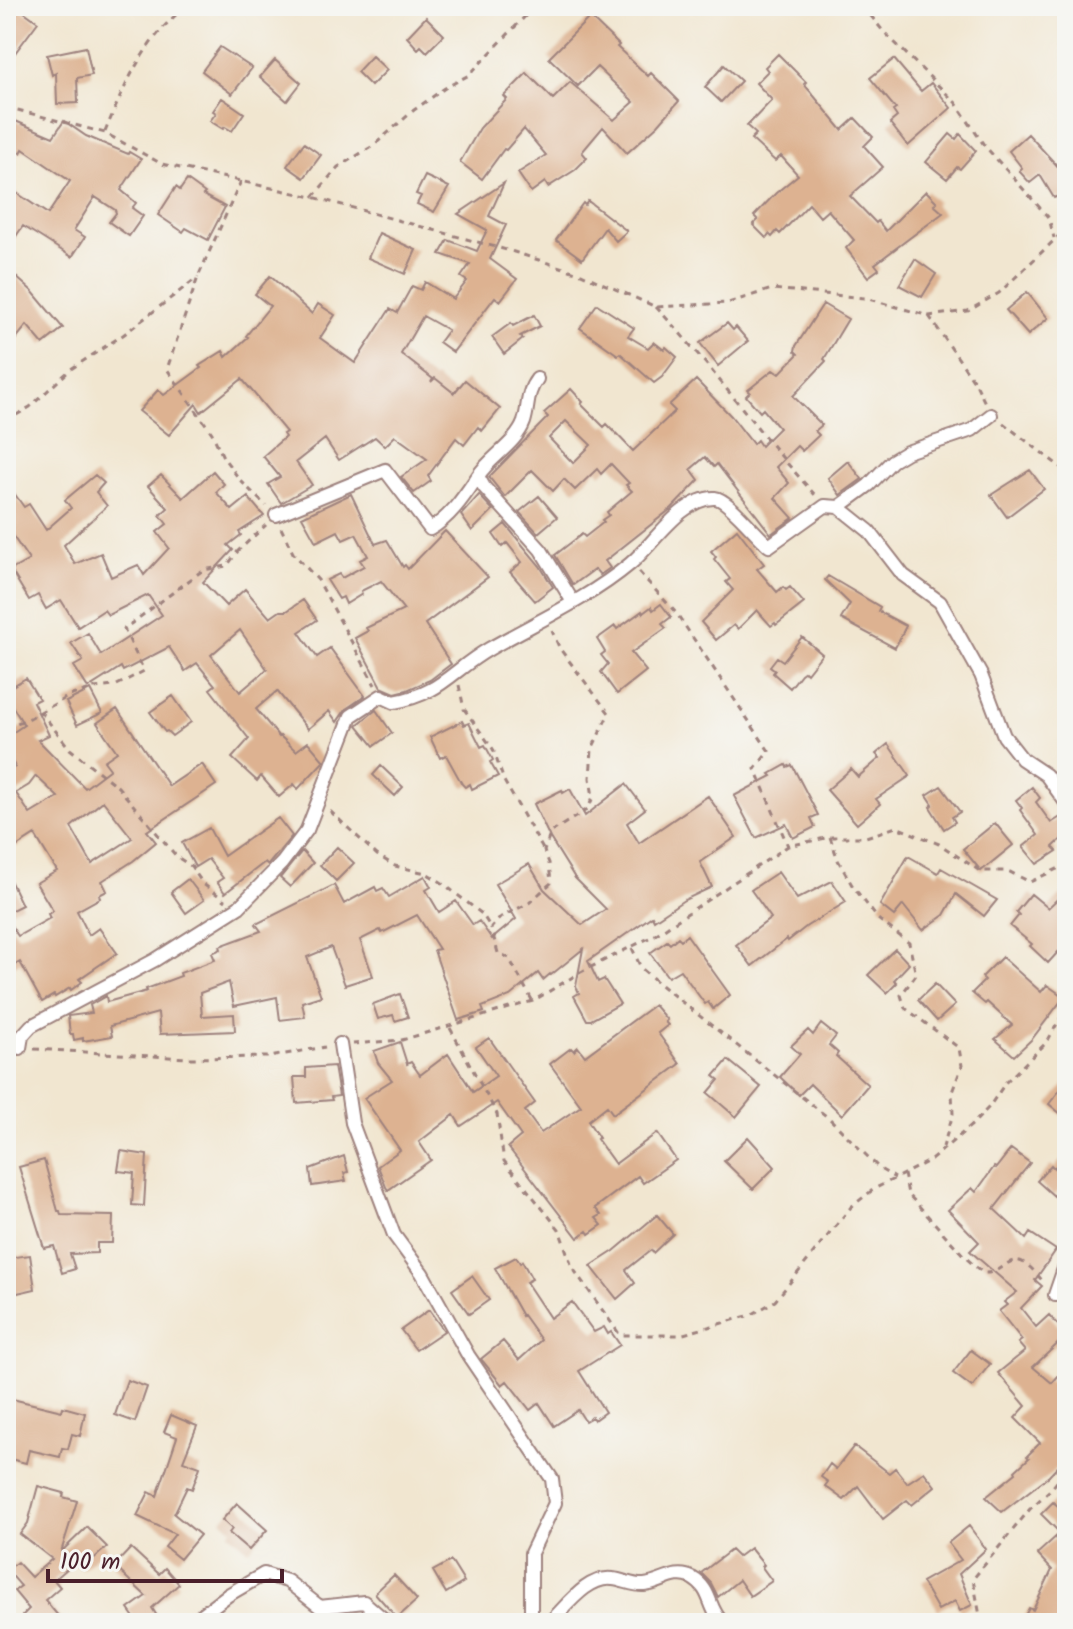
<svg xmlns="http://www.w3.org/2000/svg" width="1073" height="1629" font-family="Kalam,sans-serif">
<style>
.building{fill:#ddb291;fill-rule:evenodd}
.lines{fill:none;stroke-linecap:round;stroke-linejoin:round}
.street-casing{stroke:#9e827e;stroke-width:16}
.path{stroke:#9e827e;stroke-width:3;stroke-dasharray:6 6;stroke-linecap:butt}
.street{stroke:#fff;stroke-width:12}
</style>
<rect width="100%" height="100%" fill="#f6f6f2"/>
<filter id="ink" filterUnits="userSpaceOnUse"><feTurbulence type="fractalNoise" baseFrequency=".0125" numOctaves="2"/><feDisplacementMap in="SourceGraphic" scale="16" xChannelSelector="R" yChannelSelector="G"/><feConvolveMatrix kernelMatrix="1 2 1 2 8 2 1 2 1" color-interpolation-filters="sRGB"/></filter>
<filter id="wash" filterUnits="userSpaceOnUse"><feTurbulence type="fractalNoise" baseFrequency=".006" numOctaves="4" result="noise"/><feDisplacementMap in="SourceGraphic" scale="32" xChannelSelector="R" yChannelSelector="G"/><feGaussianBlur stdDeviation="1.8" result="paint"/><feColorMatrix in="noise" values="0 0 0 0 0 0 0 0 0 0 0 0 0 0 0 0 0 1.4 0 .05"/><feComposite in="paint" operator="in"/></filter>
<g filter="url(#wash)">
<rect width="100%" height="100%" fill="#f1e6d0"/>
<g id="blocks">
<path class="building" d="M6,6H16L38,22L6,65Z
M426,17L444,35L427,52L421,46L418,49L407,37Z
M590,17L619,45L617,47L648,76L651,73L679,101L658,125L627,153L603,127L582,152L587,158L575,170L548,187L545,182L531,192L518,173L546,155L524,129L506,150L504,149L482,179L460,162L480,128L507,99L504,96L527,73L553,99L570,82L614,120L634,102L597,67L578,86L549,58Z
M86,47L92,75L77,78L78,103L57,104L56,73L52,75L47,55Z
M220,47L252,68L232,94L202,71Z
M778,54L806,82L804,84L842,130L855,118L873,137L864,146L883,167L850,196L876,223L878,221L886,231L926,191L937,202L934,205L943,213L875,264L879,269L868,277L846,248L854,240L828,210L820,217L809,204L780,234L777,231L772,237L769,234L766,238L753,225L758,220L754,216L776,193L798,175L781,156L775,161L751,139L756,134L747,126L772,100L756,83L768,71L765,67Z
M372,56L387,70L371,86L357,72Z
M894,59L921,91L931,83L951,108L908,146L890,123L897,117L893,111L896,109L870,78Z
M275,60L301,83L287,101L260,77Z
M724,65L741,81L721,102L705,87Z
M222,98L244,113L232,131L225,127L223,129L210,121L216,113L213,111Z
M6,117L53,137L64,121L86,136L128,154L129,152L141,159L121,190L136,203L132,208L143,216L129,236L109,222L116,213L115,210L95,197L74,230L85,237L72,257L23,226L14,239L6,234V206L15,192L48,214L70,181L23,149L21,153L6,145Z
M950,134L956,139L960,134L976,151L960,169L957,167L947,179L926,162Z
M1028,134L1061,170L1067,167V211L1058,196L1054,198L1040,175L1030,183L1019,171L1022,168L1009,151Z
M304,143L321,155L304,178L287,166Z
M425,176L449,187L434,212L417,204L421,196L416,194Z
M187,180L205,193L203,195L225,207L208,240L186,228L183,232L158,215L176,187L180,190Z
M504,183L489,216L506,225L490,259L517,279L500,301L495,297L453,352L439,342L448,330L423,316L401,354L433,379L431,382L435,378L454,393L465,380L500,409L482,431L478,427L464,445L456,438L428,476L431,481L414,493L401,477L427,459L395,436L385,446L375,437L339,460L325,439L296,462L312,485L281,503L268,484L280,477L263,456L285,437L283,434L286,432L242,379L201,412L196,404L169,435L139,411L158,390L164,395L201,368L199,366L223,351L226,357L248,337L246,336L270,306L255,294L270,276L312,314L318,304L335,315L320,338L355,363L390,309L397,313L412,286L421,290L425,282L453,299L467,281L461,277L470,264L440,254L448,240L477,251L487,230L458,214Z
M588,201L627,231L616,241L605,228L582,259L556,240L583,203L585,205Z
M379,233L416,250L405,274L368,258Z
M915,259L936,274L922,297L899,285Z
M6,268L32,291L63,328L43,344L27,325L6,351V328L14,318L6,311Z
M1027,292L1048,318L1028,335L1006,310Z
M597,304L634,328L628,336L648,348L654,342L664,350L666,347L677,357L662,377L654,383L620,353L618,355L580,328Z
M823,304L848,319L824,359L826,361L793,396L822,425L815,431L819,435L802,451L797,446L776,467L789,483L775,498L793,518L771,534L717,464L714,467L705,457L691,469L699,480L672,508L605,561L610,568L600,575L595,569L573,585L555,555L582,534L585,537L604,522L602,520L609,515L607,512L632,491L626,485L629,483L611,464L601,474L597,469L575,490L564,479L553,491L532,470L505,497L489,477L548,417L544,413L571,389L583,402L581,404L604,427L607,424L633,451L675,411L669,405L696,380L731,416L753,444L757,440L761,446L779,428L763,409L760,412L746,396L750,392L748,390L773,370L779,374L798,354L795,351L796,346ZM566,421L591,445L573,463L549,438Z
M534,315L540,326L520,336L523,339L504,354L492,337L511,323L513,326Z
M727,323L733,330L736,327L748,341L718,366L700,343Z
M848,461L862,479L840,495L828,478Z
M1030,470L1044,489L1007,517L991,495Z
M213,471L224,484L216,492L232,510L248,497L264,516L239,532L241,535L228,545L233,550L203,582L226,606L245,589L270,618L280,611H287L303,600L317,620L299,632L317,657L330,648L365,696L346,709L337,722L329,711L308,729L277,691L256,709L279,737L280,736L296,751L308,742L324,761L298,789L294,784L279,797L261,776L257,781L232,758L249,739L210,689L215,685L197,663L185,671L169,647L123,671L121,667L88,688L74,666L83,661L71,643L88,633L101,655L162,615L148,595L108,615L104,610L78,627L61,600L46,609L38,595L29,600L11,570L29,560L6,526V482L24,507L29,504L46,530L71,508L65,500L95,475L104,483L96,492L107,506L64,545L75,564L101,553L111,577L138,565L144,575L169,548L157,532L167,524L160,515L168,508L148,486L161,475L183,498ZM240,630L267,669L240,692L211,655Z
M351,494L375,544L387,540L403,567L405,565L408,569L445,531L488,577L425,624L451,664L430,680L407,690L395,693L381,687L355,638L368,631L366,628L404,610L381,581L361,591L362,594L346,604L343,597L339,599L327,580L339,574L342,578L364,566L360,560L368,556L356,534L343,540L338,531L316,542L302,517Z
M479,495L493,510L472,531L461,515Z
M539,496L557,517L538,533L519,512Z
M505,524L540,566L553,587L535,601L510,572L522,562L507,543L502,547L493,534Z
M737,529L764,564L757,569L777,592L783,587L786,590L790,587L804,603L776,625L775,623L771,626L757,610L738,629L734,625L716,640L701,622L733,590L726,582L730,579L714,559L716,557L711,551Z
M828,576L880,607L878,611L906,626L895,648L841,619L850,604L825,580Z
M661,604L671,617L662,624L666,628L631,653L646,671L617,694L601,672L608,664L601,655L605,652L597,639L615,626L617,629L642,611L643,613L651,607L653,610Z
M802,637L822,654L807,673L805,671L801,674L790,688L773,673L775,670L770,666L777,657L783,661Z
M26,678L39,699L33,702L49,735L38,740L85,788L110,769L104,761L117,752L97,723L117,709L169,786L202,764L216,785L147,831L156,842L133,861L102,881L107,891L99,895L100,898L77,911L89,935L99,928L117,953L79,979L82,982L71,990L70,988L55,997L54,995L42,1002L20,962L13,966L6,956V918L18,936L50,918L48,914L53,911L36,883L57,871L35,835L16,847L6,831V772L15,767L6,748V737L24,725L6,696V690ZM36,776L58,797L30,814L16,793L29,785ZM103,801L132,838L92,864L71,827Z
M90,690L102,713L77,725L66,702Z
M173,696L191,722L172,736L167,731L165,732L150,712Z
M376,710L392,733L374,746L357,725Z
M462,721L464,725L469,723L481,747L485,745L493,760L490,762L498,776L472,789L470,784L465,787L462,784L446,755L440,758L430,737Z
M888,744L910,776L876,799L880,804L857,824L827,790L851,769L858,777L880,758L876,754Z
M786,765L787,767L792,765L818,815L811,818L815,827L793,838L786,824L756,838L734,796L772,776L770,774Z
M381,766L403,787L395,796L373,775Z
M626,784L645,809L627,823L639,843L708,796L736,837L700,862L712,887L684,900L654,920L652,916L588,961L598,982L604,979L620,1004L591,1020H587L574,996L579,993L576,986L583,949L551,975L550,974L543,980L538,973L510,996L482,1007L484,1012L458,1020L434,950L439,949L417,915L382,933L380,930L360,940L373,976L345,985L331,947L307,957L321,996L302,1002L305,1017L280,1020L277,997L234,1006L229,982L200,993L202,1016L234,1014L235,1031L160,1034L158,1013L110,1026L112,1036L83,1041V1038L74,1040L73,1034H70L68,1016L92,1013L90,1005L106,996L107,1002L147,991L146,989L181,976L180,973L215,960L212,953L221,949L220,946L261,931L256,924L334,885L344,904L375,887L377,891L383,888L389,897L425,876L431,887L426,890L439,912L456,901L473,925L479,921L492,939L516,919L495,884L529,864L544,889L582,925L606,909L575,878L550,838L534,804L562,790L563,793L570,789L585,816Z
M941,786L960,812L952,817L955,822L944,829L930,807L933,804L927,795Z
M1032,787L1040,798L1036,802L1051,823L1067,813V834L1053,847L1057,851L1037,864L1023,847L1038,835L1020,810L1022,808L1016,800Z
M278,818L292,836L268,865L265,862L225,893L217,882L223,878L208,859L195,867L182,843L209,828L224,856Z
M995,823L1013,845L981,871L963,849Z
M337,847L354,863L336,881L320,865Z
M302,851L313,863L290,887L280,878Z
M908,856L938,873L941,868L997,900L984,916L956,894L944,915L923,930L903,905L894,916L880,905Z
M6,872L22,905L6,913Z
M778,872L797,899L832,881L846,902L807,926L788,941L787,939L752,966L736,945L771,918L751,890Z
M188,879L204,900L186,913L171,892Z
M1067,890V960L1058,952L1048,963L1030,946L1032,944L1010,926L1019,915L1016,912L1031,894L1048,908Z
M687,935L730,995L713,1009L708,1002L705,1004L680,970L668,977L650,953L667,941L670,944L678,937L681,940Z
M895,949L909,964L894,980L897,983L887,993L868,975Z
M1002,957L1041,992L1047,985L1064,997L1032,1039L1014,1056L995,1039L1012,1025L987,1002L985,1004L972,993L985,980L982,977Z
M935,984L955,1005L937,1021L918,1000Z
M400,994L408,1017L395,1021L393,1015L378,1019L373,1004Z
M654,1005L667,1020L665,1022L668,1025L658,1033L680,1064L613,1114L607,1106L588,1121L599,1138L597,1139L615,1164L657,1133L676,1160L643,1183L638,1176L595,1208L601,1215L596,1218L602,1225L589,1234L587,1231L578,1238L508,1147L521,1136L497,1102L461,1126L454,1115L419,1142L431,1160L388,1190L386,1187L378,1166L400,1150L364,1098L392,1080L378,1063L374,1051L400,1042L407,1064L411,1062L420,1075L448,1054L473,1092L496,1076L476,1047L489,1038L535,1103L525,1111L541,1133L581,1106L550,1064L571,1048L574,1051L578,1047L585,1056Z
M821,1024L836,1036L829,1045L838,1053L836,1056L868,1085L842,1115L810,1084L799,1095L780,1077L800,1054L791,1046L808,1030L813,1035Z
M728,1060L761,1087L736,1117L708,1093L719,1080L714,1076Z
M334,1066L339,1096L331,1097L332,1100L296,1103L294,1077H306V1068Z
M1067,1081V1119L1049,1104Z
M748,1137L775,1167L753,1189L724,1161Z
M1011,1149L1030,1163L994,1209L1026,1239L1030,1233L1056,1250L1035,1280L1042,1286L1021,1308L1036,1327L1049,1315L1067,1335L1033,1367L1052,1383L1067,1366V1457L1049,1476L1002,1512L986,1497L1016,1473L1015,1471L1029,1458L1027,1456L1040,1443L1015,1418L1026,1406L998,1373L1025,1351L1018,1343L1022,1340L999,1311L1007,1305L1004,1302L1017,1292L970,1251L979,1242L948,1210L972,1188L976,1192L994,1167L996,1168Z
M121,1151L147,1155L144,1206L132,1205L134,1173L118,1171Z
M1067,1154V1182L1054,1196L1037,1181L1051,1165L1054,1168Z
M344,1156L348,1172L344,1173L346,1181L312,1186L310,1169Z
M44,1160L58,1211H60L61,1215L113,1216L112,1243H97V1253L70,1254L75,1269L62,1273L54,1246L44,1248L19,1167Z
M657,1215L673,1234L653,1253L651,1250L626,1270L635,1283L617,1299L591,1266L614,1251Z
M30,1255L35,1289L13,1294L7,1258Z
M516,1257L520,1263L522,1261L532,1279L526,1282L550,1318L572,1302L594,1332L604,1327L608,1334L611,1332L620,1345L579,1371L605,1412L594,1420L592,1417L585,1421L578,1410L554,1426L539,1403L530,1410L507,1381L502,1385L481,1359L503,1341L519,1360L541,1340L523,1315L522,1316L495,1268Z
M472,1276L489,1300L469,1314L452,1290Z
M429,1310L444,1331L416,1350L401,1330Z
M971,1350L990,1364L972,1387L953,1373Z
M127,1380L147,1387L135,1422L115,1415Z
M8,1398L62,1411L63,1407L85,1413L80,1436L72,1434L68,1449L62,1448L60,1457L29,1450L26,1463L6,1458Z
M171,1415L197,1426L183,1461L200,1467L192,1489L187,1487L174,1514L200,1535L180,1559L165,1547L175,1534L137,1516L149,1492L157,1496L177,1437L164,1432Z
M854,1446L889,1473L895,1468L907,1483L924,1472L935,1486L912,1505L907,1500L883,1519L858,1486L844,1500L825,1486L828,1482L821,1477L830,1464L836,1469Z
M38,1486L64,1493L63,1497L77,1501L61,1552L87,1527L107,1547L82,1569L75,1562L54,1580L60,1587L45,1600L64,1623H15L29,1609L14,1591L21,1586L7,1570L17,1562L31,1577L52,1559L20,1534L28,1523Z
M1067,1494V1623H1021L1029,1608L1033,1610L1052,1570L1037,1554L1060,1533L1041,1514L1053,1502L1058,1506Z
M237,1503L267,1530L249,1550L229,1533L232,1529L222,1520Z
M969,1526L986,1549L959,1574L972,1605L960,1611L955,1601L938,1610L922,1582L961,1560L948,1543Z
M131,1548L159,1574L165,1568L179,1584L152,1608L157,1616L148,1623H138L128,1609L146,1596L114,1566Z
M750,1548L764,1565L762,1567L772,1581L750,1596L739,1580L718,1597L711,1583L701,1573L731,1550L738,1557Z
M451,1561L464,1582L446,1593L433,1571Z
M394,1575L417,1600L397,1618L375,1593Z"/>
</g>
</g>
<g filter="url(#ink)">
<use href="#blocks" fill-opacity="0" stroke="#9e827e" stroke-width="2"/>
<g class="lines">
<g class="street-casing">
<path id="street" d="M537,379C526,393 529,407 524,422C516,444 490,457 478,476L484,487L541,550L573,602
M839,507L869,531L903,575L940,602L981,675L1004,736L1022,759L1046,775L1067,804
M276,515L385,470L430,529C451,517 465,495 478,476
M340,1044L352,1123L394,1235L422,1273L468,1355L552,1479L555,1503L531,1553V1623
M20,1048L22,1036L31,1026L155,960L239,907L282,863L307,830L351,716L381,696L394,702C441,694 451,671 489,649C536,622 588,599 630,564C653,545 682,497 715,498C728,499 756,535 769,546L825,506L839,507L869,485L892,461L907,452L972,430L991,415
M1055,1295L1067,1260
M191,1623L228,1595L264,1574L287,1581L320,1607L364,1602L388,1623
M483,1623L532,1618L549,1623C566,1607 588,1575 613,1579C623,1580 634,1586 644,1585C661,1584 675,1569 692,1578C713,1590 707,1608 723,1623"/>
</g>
<path class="path" d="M863,6L883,31L956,103L984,145L1049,218L1054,238
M6,107L105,133L162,164L313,197L514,252L579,273L656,307L728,303L772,289L865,298L929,316L968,311L999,293L1067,228
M105,132C124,86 146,36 187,6
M241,181L198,277L167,369L212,433L223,457L240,480L266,506
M313,197L338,167L373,146L414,110L445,88L469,75L535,6
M656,307C713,367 760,435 816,496
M929,316L976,384L985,403
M6,421L30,407L71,369L123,335L198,277
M1003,423L1067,472
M281,528L293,553L318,580L375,685
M639,572L677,614L769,751L755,769L788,846
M459,685L464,709L493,749L504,781L544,851
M40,711L70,749L118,787L177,857L191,866L203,884L226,901
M6,727L28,719L69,696L93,688L115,686L144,671L124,629L203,570L227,566L238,551L266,525
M330,811L377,855L395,866L426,873L441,882L482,914L491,928
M830,837L838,860L852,885L878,919L909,943L916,975L901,995L905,1008L959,1048L962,1066L952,1092L953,1114L943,1147
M632,948L641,968L663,987L830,1119L880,1169L895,1178
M532,1000L509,958L498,953L491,928L501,917L529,903L551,883L549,863L544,851L551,832L588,809L593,797L590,778L592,749L609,713L560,649L552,631
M450,1028L497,1114L504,1161L559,1229L572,1267L620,1335H680L751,1315L775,1301L851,1207L874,1189L931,1160L974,1123L989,1107L1006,1082L1047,1042L1067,1006
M353,1044L402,1040L533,1001L581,972L655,935L788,846L830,837H866L896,827L939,844L980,871H1008L1030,882L1057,869L1067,868
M34,1049L186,1058L269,1057L325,1047
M904,1174L908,1194L966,1258L983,1273C1009,1275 1010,1238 1044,1283
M980,1623L981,1621L973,1579L1030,1509L1051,1489L1067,1470"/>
<use href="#street" class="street"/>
</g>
</g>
<rect width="1073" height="1629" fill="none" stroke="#f6f6f2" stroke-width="32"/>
<path d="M48 1569v12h234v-12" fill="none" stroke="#4a1f2b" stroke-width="4"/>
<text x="60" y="1569" font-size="24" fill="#4a1f2b" stroke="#f6f6f2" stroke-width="6" paint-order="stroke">100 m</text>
</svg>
